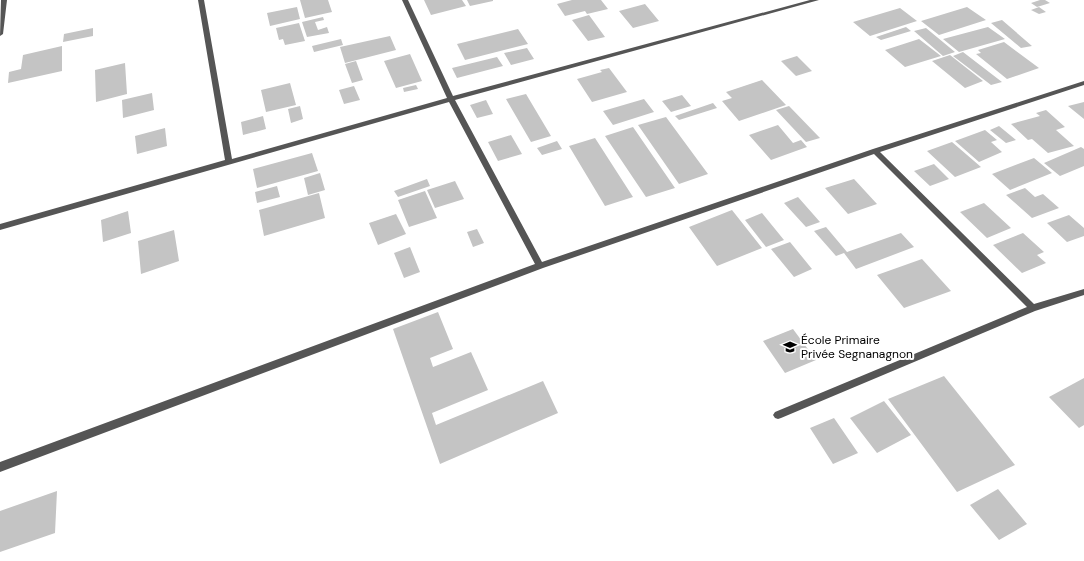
<svg xmlns="http://www.w3.org/2000/svg" width="1084" height="561" font-family="'DM Sans',sans-serif">
<style>
.building{fill:#c4c4c4}
.lines{fill:none;stroke-linecap:round;stroke-linejoin:round}
.street{fill:#555;fill-rule:evenodd}
.labels{text-anchor:middle;dominant-baseline:central;stroke-width:4;stroke-linejoin:round;paint-order:stroke}
.poi-label{font-size:12px;fill:#000;stroke:#fff;text-anchor:start}
</style>
<rect width="100%" height="100%" fill="#fff"/>
<path class="building" d="M300,0H328L332,12L305,18Z
M424,0H462L466,6L431,15Z
M467,0H493V1L470,6Z
M572,0H601L608,9L587,14L585,11L565,16L557,4Z
M1040,0H1045L1050,3L1037,7L1031,3Z
M645,4L659,21L633,28L619,11Z
M297,7L300,19L270,26L267,13Z
M967,7L986,20L939,35L921,21Z
M1039,7L1046,12L1039,14L1031,10Z
M900,8L917,21L870,36L853,22Z
M589,15L605,37L588,41L572,20Z
M323,17L324,20L315,22L318,30L327,27L329,33L307,37L302,22Z
M1002,20L1032,46L1021,48L991,23Z
M299,23L305,41L285,45L283,39L279,40L276,28Z
M906,27L911,31L881,40L876,37Z
M988,27L1005,39L959,52L943,39Z
M93,28V36L63,42L64,34Z
M926,28L955,52L943,56L914,31Z
M518,29L528,44L465,60L457,44Z
M390,36L396,50L345,63L340,47Z
M341,39L343,45L314,52L312,46Z
M919,39L941,56L905,67L885,50Z
M1004,42L1039,68L1007,79L976,54L981,53L978,50Z
M62,46V71L8,83L9,72L21,69L23,55Z
M527,48L534,59L511,65L504,53Z
M963,52L1002,82L991,85L953,56Z
M410,54L422,81L396,88L384,61Z
M950,55L983,81L965,88L932,61Z
M797,56L812,71L796,76L781,61Z
M497,57L503,66L457,78L452,68Z
M356,61L363,80L352,83L345,64Z
M125,63L127,94L96,102L95,70Z
M609,68L627,92L592,102L577,79L602,72L600,70Z
M762,80L786,105L739,121L722,101L732,98L726,92Z
M290,83L296,105L266,112L261,90Z
M416,85L418,89L404,92L403,88Z
M354,86L360,100L344,104L339,90Z
M152,93L154,110L123,118L122,100Z
M526,94L551,136L531,142L506,99Z
M682,95L691,106L671,112L662,101Z
M644,99L654,112L613,125L603,111Z
M486,100L493,114L477,118L470,105Z
M1084,102V119L1068,106Z
M713,103L717,108L679,120L675,116Z
M300,106L303,119L291,123L288,109Z
M789,106L820,138L806,142L776,110Z
M1046,110L1065,127L1056,130L1074,146L1048,153L1032,139L1028,140L1011,124L1040,116L1036,113Z
M263,116L266,129L243,135L241,122Z
M666,117L708,174L679,184L638,125Z
M778,125L793,143L801,140L807,147L771,160L749,135Z
M999,126L1016,140L1006,143L990,130Z
M633,127L675,188L646,197L605,136Z
M165,128L167,146L137,154L135,136Z
M985,130L997,140L991,142L1002,152L979,162L955,141Z
M511,135L522,154L498,161L488,142Z
M595,138L633,197L605,206L569,146Z
M557,141L562,149L542,155L537,148Z
M952,142L981,167L955,177L927,151Z
M1081,147L1084,149V166L1060,176L1044,163Z
M312,153L318,171L257,188L253,169Z
M1034,158L1052,173L1010,190L992,174Z
M934,164L949,179L930,186L914,171Z
M320,173L325,190L308,195L304,178Z
M427,179L430,186L398,197L394,191Z
M854,179L877,204L848,214L825,188Z
M455,181L464,199L435,208L427,190Z
M277,186L280,197L257,203L255,192Z
M1025,188L1035,197L1043,194L1059,208L1032,218L1006,195Z
M425,191L437,218L409,227L398,200Z
M319,193L325,218L264,236L259,210Z
M798,197L820,222L806,227L784,203Z
M984,203L1011,228L987,238L960,212Z
M732,210L762,248L717,266L689,227Z
M128,211L131,233L103,242L101,220Z
M762,213L784,240L766,247L745,220Z
M396,214L406,234L378,245L369,223Z
M1069,215L1084,228V236L1067,242L1047,223Z
M826,227L847,252L901,233L914,247L856,269L844,253L836,256L814,231Z
M477,229L484,243L473,247L467,232Z
M174,230L179,261L141,274L138,241Z
M1023,233L1044,252L1037,255L1046,263L1022,273L993,245Z
M790,242L812,269L794,277L771,249Z
M410,247L420,272L404,278L394,253Z
M922,259L951,291L904,308L877,275Z
M438,312L453,349L430,358L433,367L471,352L488,390L432,413L436,425L543,381L558,413L440,464L393,329Z
M793,329L816,360L785,373L763,341Z
M944,376L1015,465L957,492L888,399Z
M1084,378V425L1079,428L1049,397Z
M884,401L911,435L877,453L850,418Z
M834,418L858,453L833,464L810,428Z
M998,489L1027,524L999,540L970,505Z
M57,491L55,533L0,552V511Z"/>
<g class="lines">
<path class="street" d="M1,0H7L3,34L0,36Z
M198,0H204L232,159L447,98L402,0H408L453,96L810,0H819L455,100L542,262L873,149L1084,81V85L880,152L1034,304L1084,289V295L1035,311L781,418L778,419L775,418L773,415L775,412L1027,307L874,154L543,268L0,472V462L535,264L449,102L0,230V224L225,160Z"/>
</g>
<defs>
<g id="school-bare" transform="scale(1.08)"><path d="M0-5L7-2L0 1L-7-2ZM-4 1L0 2.5L4 1V4Q0 6-4 4Z" fill="#000" stroke="#fff" stroke-width="2.5" paint-order="stroke"/></g>
</defs>
<g fill-rule="evenodd">
<use href="#school-bare" x="790" y="347"/>
</g>
<g class="labels">
<g class="poi-label">
<text x="801" y="340">École Primaire<tspan x="801" dy="14">Privée Segnanagnon</tspan></text>
</g>
</g>
</svg>
